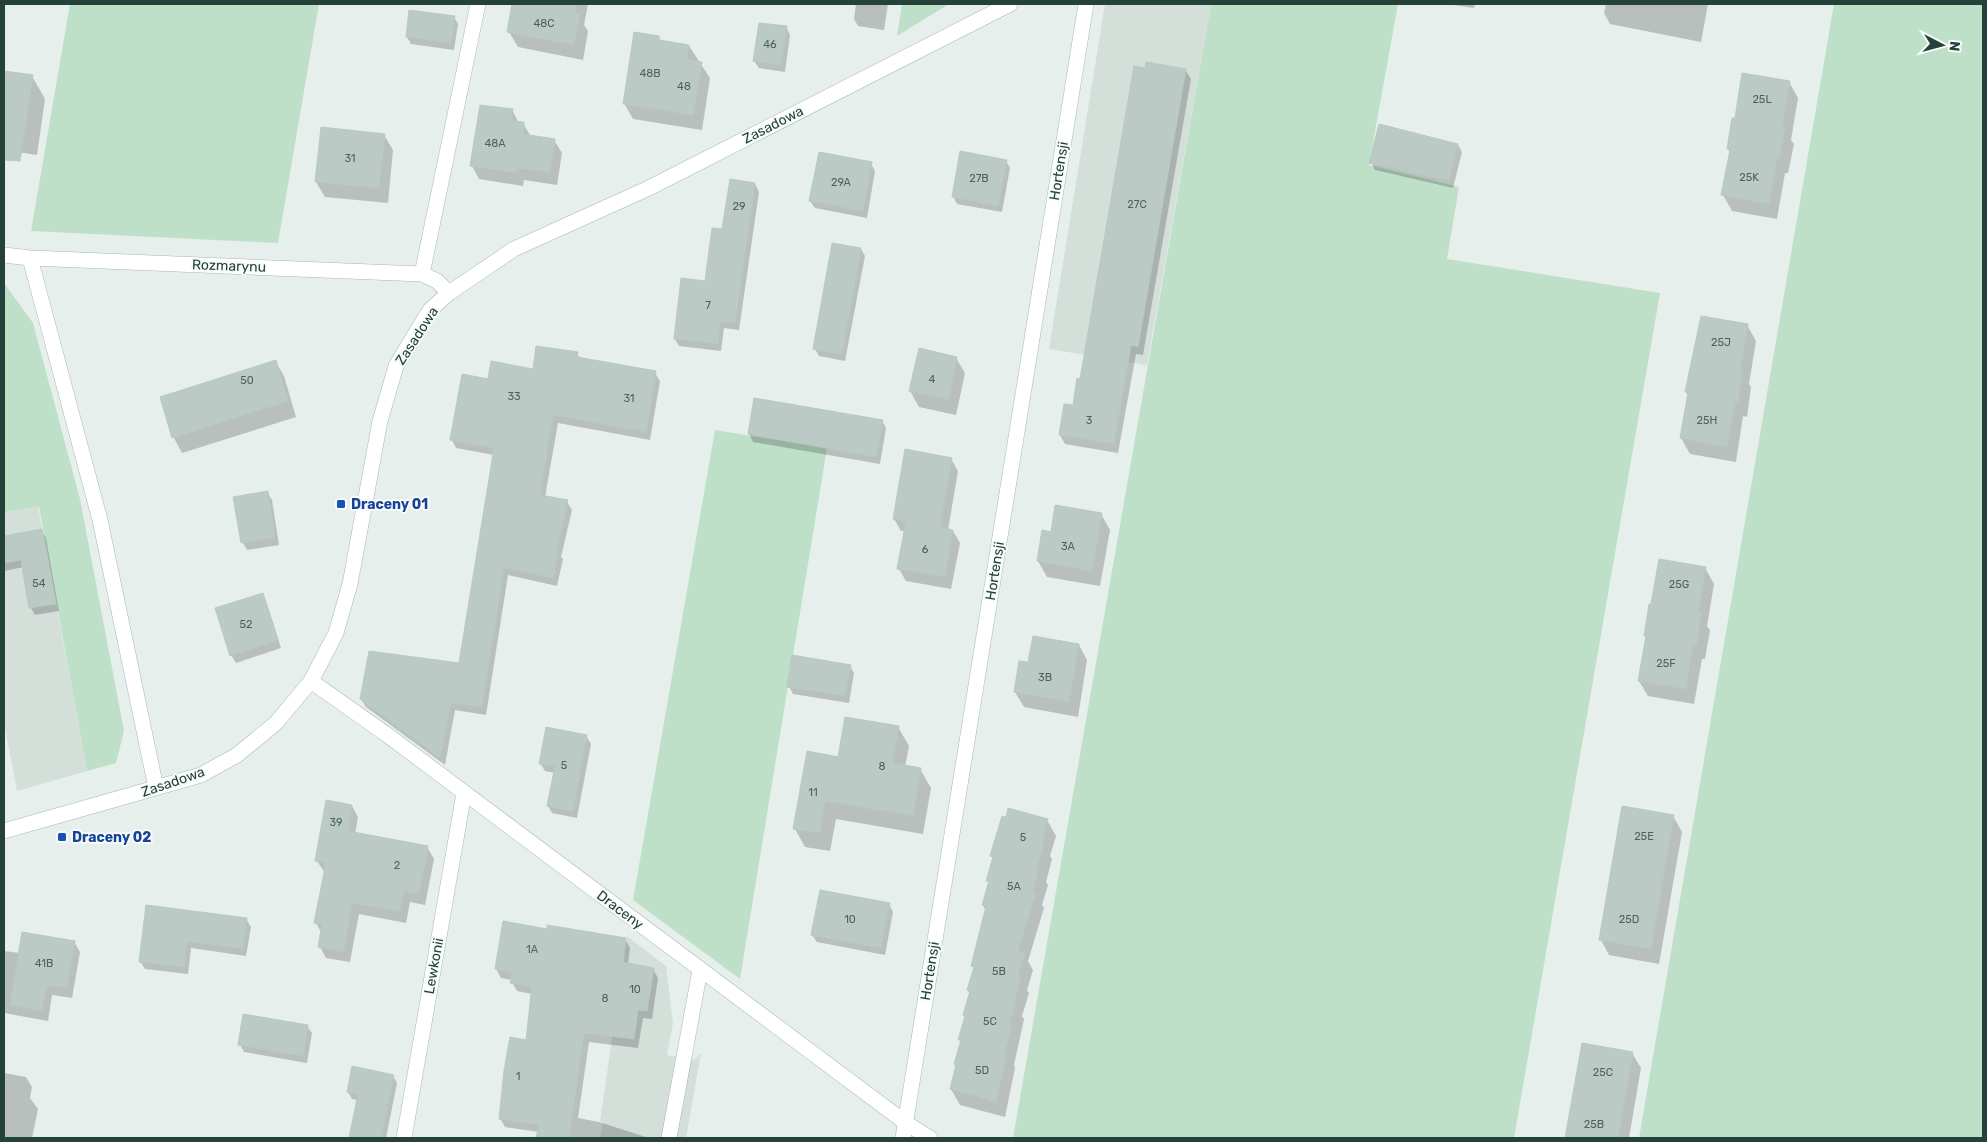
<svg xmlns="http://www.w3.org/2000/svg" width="1987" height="1142" font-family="Rubik,sans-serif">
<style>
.built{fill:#d4dfda}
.green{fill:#bfe0c8}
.shadow{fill:#0003}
.building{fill:#bbcac4;stroke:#b8c9c2}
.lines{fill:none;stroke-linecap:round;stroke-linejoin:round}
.minor-casing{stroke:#a8b8b2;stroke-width:16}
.minor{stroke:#fff;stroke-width:15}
.transit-dot{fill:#1a4fb4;stroke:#f7fbf9;stroke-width:2}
.labels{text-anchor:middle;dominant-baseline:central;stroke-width:4;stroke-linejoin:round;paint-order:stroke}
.number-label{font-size:11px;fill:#4a645c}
.street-label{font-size:14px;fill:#24423a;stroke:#f7fbf9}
.transit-label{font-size:14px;font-weight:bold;fill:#164399;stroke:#f7fbf9;text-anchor:start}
</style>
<rect width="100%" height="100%" fill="#e6efeb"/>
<path class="built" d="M1105,4H1211L1147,365L1049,349Z
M38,506L87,771L17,791L4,723V512Z
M627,936L666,966L673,1023L667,1055L694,1060L701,1053L686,1138H600L603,1122L600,1121Z"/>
<path class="green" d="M70,4H319L278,243L31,231Z
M902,4H949L897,36Z
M1211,4H1398L1369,165L1459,187L1447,259L1660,293L1514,1138H1013Z
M1834,4H1983V1138H1639Z
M4,283L33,323L80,499L124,731L116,763L87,771L39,506L4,512Z
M715,430L827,448L740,979L633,900Z"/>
<path class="shadow" d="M515,4H588L584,25L588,31L583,60L518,47L509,32Z
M856,4H888L884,30L858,26L854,19Z
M1446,4H1475L1474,8Z
M1606,4H1708L1701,42L1610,24L1604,13Z
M454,17L458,24L454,50L411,44L407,37Z
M786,27L790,35L785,72L759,68L754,61Z
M659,37L661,41L689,46L710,78L702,130L633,119L624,103Z
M1186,71L1191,79L1143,355L1136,354L1118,453L1065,444L1060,435L1074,407L1081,380Z
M4,72L32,76L45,99L37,155L4,150Z
M1789,82L1798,98L1791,140L1794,144L1788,173H1785L1777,219L1732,211L1723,195L1730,152L1728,149L1736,120Z
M512,110L519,123H523L531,137L554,140L562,153L557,185L524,180L523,186L479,179L472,166Z
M384,135L393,150L388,203L325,197L316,182Z
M1458,145L1462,152L1453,188L1375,170L1371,162Z
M1006,161L1010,168L1002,212L957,204L953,196Z
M871,164L875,171L867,218L815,208L810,201Z
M755,184L759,192L739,330L724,328L721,351L679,346L675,339L706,282L723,230Z
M861,249L865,256L845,361L819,356L815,349Z
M1747,325L1756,341L1749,384L1751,387L1747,417L1743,416L1736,462L1690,454L1681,438L1688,396L1686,392Z
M577,354L581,359L655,373L660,381L650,440L558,423L545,497L567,502L572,510L561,557L563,559L557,586L508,575L486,715L455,710L445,765L366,707L361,699L460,664L494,455L456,448L452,440L489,380L534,370Z
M956,358L965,373L956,415L919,407L910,391Z
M275,361L284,376L296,417L182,453L174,438L161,397Z
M882,421L886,428L880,464L753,442L749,434Z
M951,459L958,471L948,530L953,531L960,543L951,589L906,581L899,569L905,531H901L894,519Z
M267,492L272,500L279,545L247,550L243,543L235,498Z
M1101,514L1110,530L1100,586L1047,577L1038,561L1052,533Z
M42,531L46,538L59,611L35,615L31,608L24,567L4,571V538Z
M1705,568L1714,584L1707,626L1710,630L1705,659H1702L1694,704L1648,696L1639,681L1647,638L1645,636Z
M262,594L266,601L281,648L236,663L231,655Z
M1079,645L1087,660L1078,717L1024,707L1015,692L1029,664Z
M850,666L854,673L849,703L793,694L789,686Z
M898,727L909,746L905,767L920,769L931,788L923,834L836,819L830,851L805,847L795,829L839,758Z
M586,736L591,744L577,818L552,813L548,806L555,773L545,771L540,763Z
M352,806L358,817L355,834L427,847L434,859L425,905L410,902L406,923L359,914L350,962L326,958L320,947L322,934L316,923L325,873L317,861Z
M1673,816L1682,832L1659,964L1609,955L1601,940Z
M1047,820L1056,836L1050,856L1052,859L1046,882L1048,885L1042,905L1044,908L1028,961L1033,970L1027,990L1029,993L1022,1016L1024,1019L1014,1065L1015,1068L1005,1117L960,1105L951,1089L957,1068L955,1064L961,1043L960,1040L966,1018L964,1015L970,994L968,990L974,969L973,966L986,911L983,905L994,859L992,855Z
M889,904L893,912L885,955L817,942L812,935Z
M147,906L246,919L251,927L246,956L191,948L188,974L145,969L140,961Z
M548,930L625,939L630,948L628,965L653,969L658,978L652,1019L643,1018L638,1048L589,1042L578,1118L599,1122L649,1138H538L539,1132L505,1127L500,1118L503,1104L501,1101L511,1038L528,1041L532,994L517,991L512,982V980L501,978L496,969Z
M74,942L80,952L72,998L52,995L48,1021L4,1013V951L20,953Z
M307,1026L312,1033L307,1063L244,1052L240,1044Z
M1583,1044L1632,1053L1641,1068L1629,1138H1566Z
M4,1073L26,1077L32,1087L30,1098L38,1109L32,1138H4Z
M393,1076L397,1083L386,1138H350L358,1100L352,1099L348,1092Z"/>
<path class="building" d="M512,4H577L575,13L580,14L574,45L507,32Z
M409,10L455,16L451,43L406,37Z
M759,23L787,26L781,65L753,61Z
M634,32L659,36V40L689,45L687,59L702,62L693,115L623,104Z
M1146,62L1186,69L1138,347L1131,345L1114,444L1059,435L1064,404L1073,405L1077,378L1080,379L1134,66L1145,68Z
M4,71L33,75L20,161L4,160Z
M1742,73L1790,81L1782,127H1785L1779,158H1777L1769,204L1721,195L1730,150L1727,149L1732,118H1735Z
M480,105L513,109L511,121L524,122L523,134L555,139L550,172L517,168L516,173L470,166Z
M1379,124L1458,144L1449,181L1369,163Z
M321,127L385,134L379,188L315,182Z
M960,151L1007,160L998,206L952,197Z
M819,152L872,162L863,211L809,201Z
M730,179L755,183L735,323L720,321L718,344L674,339L681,278L705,281L712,228L722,229Z
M832,243L861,248L842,354L813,349Z
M1701,316L1748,324L1740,370H1743L1738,402L1735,401L1727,447L1680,438L1688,393L1685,392Z
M536,346L578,352L577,357L656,371L646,432L553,415L540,495L568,500L557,549H559L553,578L504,568L482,707L451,703L440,758L360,699L369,651L459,663L494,448L450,440L462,374L488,379L491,361L533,369Z
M919,348L957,357L948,400L909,391Z
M276,360L288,401L172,438L160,397Z
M754,398L883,420L876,457L748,434Z
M905,449L952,458L940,527L953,530L945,577L897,569L906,521L893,519Z
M268,491L275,538L241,543L233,497Z
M1055,505L1102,513L1092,571L1037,561L1042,530L1051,532Z
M42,529L56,604L29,608L21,560L4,563V536Z
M1659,559L1706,567L1698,612L1701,613L1697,644H1693L1686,689L1638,681L1646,636H1644L1649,604H1651Z
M263,593L278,640L230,656L215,608Z
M1033,636L1079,644L1069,702L1014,692L1019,661L1028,662Z
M792,655L851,665L845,696L787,687Z
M845,717L899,726L893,763L921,768L913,816L825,801L820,833L793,829L807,751L838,757Z
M546,727L587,735L573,811L547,806L555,766L539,764Z
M326,800L352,805L348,831L428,846L419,894L404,891L400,912L352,903L344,952L318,947L322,924L314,923L326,863L315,861Z
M1622,806L1674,815L1651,949L1599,940Z
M1008,808L1048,819L1042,842L1044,843L1037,867L1039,868L1033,891L1036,892L1018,951L1025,953L1018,976L1021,977L1014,1002H1016L1009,1025L1012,1026L1005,1051L1007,1052L996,1102L950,1089L956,1065L954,1064L961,1040H958L965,1016L963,1015L970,991L967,990L974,967L971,966L986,906L982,905L989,881H986L993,857L990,856L1002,816L1006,817Z
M820,890L890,903L881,948L811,935Z
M146,905L247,918L243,949L187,941L184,967L139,962Z
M503,921L547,929V925L626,938L623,962L654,968L647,1011L638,1010L634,1039L584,1033L569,1138H536L539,1125L499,1119L504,1071L510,1037L526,1040L532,986L510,983L512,972L495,969Z
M22,932L75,941L67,988L47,985L42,1011L10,1005Z
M243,1014L308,1025L303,1056L238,1045Z
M1582,1043L1633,1052L1618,1138H1565Z
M352,1066L394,1075L381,1138H349L358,1094L347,1092Z"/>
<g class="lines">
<g class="minor-casing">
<path id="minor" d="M4,255L30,258L422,274L437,281L449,293
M30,258L100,520L156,788
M422,274L478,4
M311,681L386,734L906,1123L930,1138
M4,831L201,775L237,755L276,723L311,681L336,633L350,584L380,421L396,366L430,310L449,293L514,249L649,188L1010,4
M404,1138L464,793
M669,1138L700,970
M903,1138L1086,4"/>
</g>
<use href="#minor" class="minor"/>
</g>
<g class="transit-dot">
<rect x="336" y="499" width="10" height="10" rx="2.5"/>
<rect x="57" y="832" width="10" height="10" rx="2.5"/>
</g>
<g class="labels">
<g class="number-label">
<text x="544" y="23">48C</text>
<text x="770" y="44">46</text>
<text x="650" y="73">48B</text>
<text x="684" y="86">48</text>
<text x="1762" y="99">25L</text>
<text x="495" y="143">48A</text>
<text x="350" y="158">31</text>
<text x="1749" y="177">25K</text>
<text x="979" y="178">27B</text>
<text x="841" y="182">29A</text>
<text x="1137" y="204">27C</text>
<text x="739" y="206">29</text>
<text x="708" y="305">7</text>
<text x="1721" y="342">25J</text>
<text x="932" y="379">4</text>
<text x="247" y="380">50</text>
<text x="514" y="396">33</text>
<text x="629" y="398">31</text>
<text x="1089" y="420">3</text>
<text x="1707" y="420">25H</text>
<text x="1068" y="546">3A</text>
<text x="925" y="549">6</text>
<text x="39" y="583">54</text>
<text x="1679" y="584">25G</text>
<text x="246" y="624">52</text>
<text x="1666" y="663">25F</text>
<text x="1045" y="677">3B</text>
<text x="564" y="765">5</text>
<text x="882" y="766">8</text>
<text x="813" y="792">11</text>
<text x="336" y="822">39</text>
<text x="1644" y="836">25E</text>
<text x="1023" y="837">5</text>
<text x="397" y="865">2</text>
<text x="1014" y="886">5A</text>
<text x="850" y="919">10</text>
<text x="1629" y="919">25D</text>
<text x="532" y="949">1A</text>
<text x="44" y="963">41B</text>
<text x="999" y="971">5B</text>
<text x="635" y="989">10</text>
<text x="605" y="998">8</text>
<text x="990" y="1021">5C</text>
<text x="982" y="1070">5D</text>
<text x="1603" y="1072">25C</text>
<text x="518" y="1076">1</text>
<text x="1594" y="1124">25B</text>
</g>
<g class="street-label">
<text transform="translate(773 125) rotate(-27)">Zasadowa</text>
<text transform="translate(1059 171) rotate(-81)">Hortensji</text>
<text transform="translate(229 266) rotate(2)">Rozmarynu</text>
<text transform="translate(417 336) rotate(-57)">Zasadowa</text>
<text transform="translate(995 571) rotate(-81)">Hortensji</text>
<text transform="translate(173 782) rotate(-19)">Zasadowa</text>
<text transform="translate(620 910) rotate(37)">Draceny</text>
<text transform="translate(434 966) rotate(-80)">Lewkonii</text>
<text transform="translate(930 971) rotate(-81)">Hortensji</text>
</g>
<g class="transit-label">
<text x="351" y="504">Draceny 01</text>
<text x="72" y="837">Draceny 02</text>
</g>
</g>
<rect width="1987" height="1142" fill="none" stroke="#24423a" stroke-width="10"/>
<g transform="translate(1942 45) rotate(96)" stroke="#f7fbf9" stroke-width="4" paint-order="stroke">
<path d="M0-4L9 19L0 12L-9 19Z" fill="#24423a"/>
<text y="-8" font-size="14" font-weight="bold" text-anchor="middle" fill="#24423a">N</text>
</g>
</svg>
